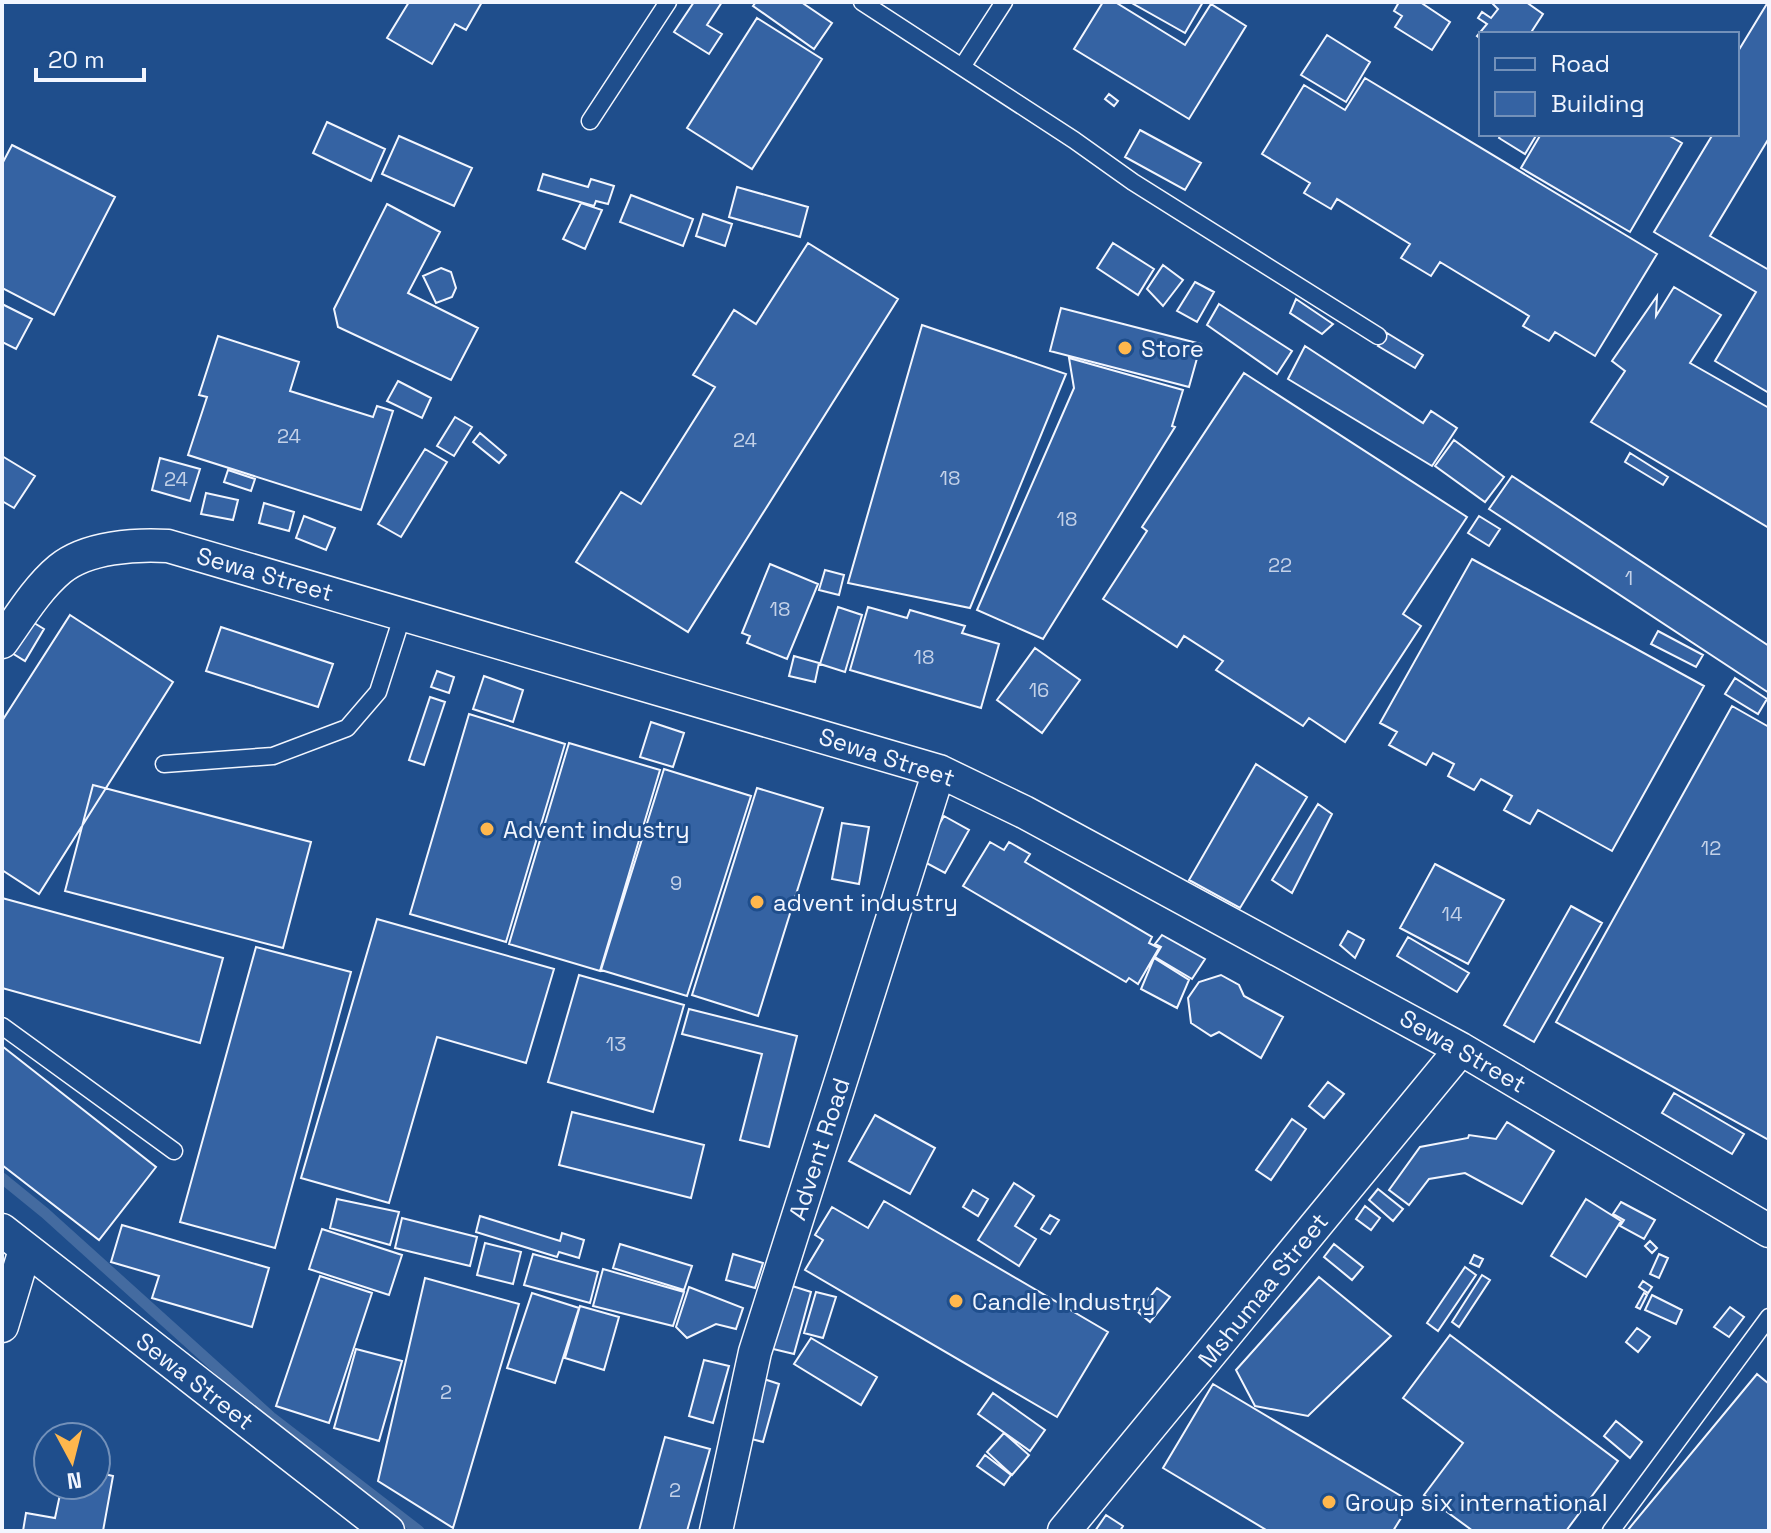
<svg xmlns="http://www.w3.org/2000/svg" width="1771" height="1533" font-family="'Space Grotesk',sans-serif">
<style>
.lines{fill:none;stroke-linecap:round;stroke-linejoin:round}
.stream{stroke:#446ba0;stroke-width:11}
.building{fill:#3563a3;stroke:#f2f6ff;stroke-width:2}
.lane-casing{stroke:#f2f6ff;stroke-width:19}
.street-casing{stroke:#f2f6ff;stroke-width:35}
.lane{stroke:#1f4e8c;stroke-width:16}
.street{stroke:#1f4e8c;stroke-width:32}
.poi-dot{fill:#ffb74d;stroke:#1f4e8c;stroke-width:3}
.labels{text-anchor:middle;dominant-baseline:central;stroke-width:6;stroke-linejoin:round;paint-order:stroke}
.number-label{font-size:20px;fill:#c3d1e8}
.poi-label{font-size:24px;fill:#f2f6ff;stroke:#1f4e8c;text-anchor:start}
.street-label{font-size:24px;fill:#f2f6ff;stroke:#1f4e8c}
</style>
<rect width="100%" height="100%" fill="#1f4e8c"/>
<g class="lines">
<path class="stream" d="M2,1178L45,1213L271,1417L419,1531"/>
</g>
<path class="building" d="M409,2H482L466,30L455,24L432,64L387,38Z
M694,2H722L707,25L722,34L709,54L674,32Z
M756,2H801L832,23L814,49L753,6Z
M1103,2H1115L1185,45L1211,4L1246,26L1189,119L1074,49Z
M1130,2H1203L1185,33Z
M1399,2H1420L1450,22L1432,50L1395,27L1402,16L1394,11Z
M1491,2H1526L1543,14L1532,31L1536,34H1481V39L1477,36L1487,24L1478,18L1482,12L1491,18L1498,9Z
M1768,2L1769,138L1710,236L1769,270V393L1715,361L1756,292L1654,232L1713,134H1737V53Z
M757,18L822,59L752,169L687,128Z
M1327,35L1370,62L1346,102L1301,75Z
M1365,78L1657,254L1595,356L1555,332L1549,341L1523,326L1529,316L1440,262L1431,276L1401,258L1410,244L1337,199L1331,209L1304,193L1310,183L1262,154L1304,85L1345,110Z
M1109,94L1118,101L1114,106L1105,99Z
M327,122L385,149L371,181L313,153Z
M1140,130L1201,163L1185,190L1125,157Z
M1501,134H1537L1525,154L1499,138Z
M1541,134H1666L1682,143L1630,232L1521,168Z
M399,136L472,168L454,206L382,174Z
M12,145L115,197L54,315L2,288V164Z
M543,174L588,187L591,179L614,186L608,204L596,201L594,206L538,190Z
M737,187L808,207L800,237L729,217Z
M631,195L693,219L683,246L620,222Z
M581,203L602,210L585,249L563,239Z
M387,204L440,232L408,293L478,328L451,380L338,327L334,309Z
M703,214L732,224L725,246L696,236Z
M808,243L898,299L688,632L576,562L621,492L641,504L715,387L693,375L734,310L756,324Z
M1113,243L1154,269L1138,295L1097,268Z
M1163,265L1183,280L1163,306L1147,289Z
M441,268L451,272L456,288L452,297L436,303L423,276Z
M1195,282L1214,292L1197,322L1177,311Z
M1674,287L1721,315L1690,363L1769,408V528L1591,422L1625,371L1612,361L1657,296L1656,316Z
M1296,299L1333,324L1322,334L1290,313Z
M2,304L32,319L16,349L2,342Z
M1219,304L1292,351L1277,374L1207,325Z
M1061,308L1201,344L1189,387L1050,351Z
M922,325L1066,374L970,608L848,583Z
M1387,333L1423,355L1415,368L1378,346Z
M218,336L299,362L290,391L373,417L377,406L393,411L361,510L188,455L207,397L199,395Z
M1305,346L1423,423L1431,411L1457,428L1432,466L1288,379Z
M1069,358L1183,390L1172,426L1175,427L1043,639L977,610L1074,388Z
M1244,373L1467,517L1403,614L1421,626L1345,742L1309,718L1303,726L1216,670L1223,661L1184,636L1177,647L1103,599L1147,531L1142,527Z
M398,381L431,398L422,418L387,401Z
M455,417L472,427L454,456L437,446Z
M480,433L506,455L499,463L473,442Z
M1454,440L1504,477L1485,502L1435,466Z
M425,449L447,462L401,537L378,524Z
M1630,453L1668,477L1663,485L1625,462Z
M2,456L35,476L14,508L2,501Z
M160,458L200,469L190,501L152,490Z
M228,470L255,479L251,491L224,482Z
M1512,476L1769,646V693L1489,509Z
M206,493L238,500L233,520L201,514Z
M264,503L294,512L289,531L259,523Z
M304,516L335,528L326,550L296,538Z
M1479,516L1500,529L1489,546L1468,533Z
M1472,559L1704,686L1612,851L1538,810L1530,824L1504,810L1512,796L1481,779L1474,790L1448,776L1454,764L1433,753L1426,765L1389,745L1397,732L1380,723Z
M770,564L818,584L787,659L747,643L750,636L742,633Z
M825,570L844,575L839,595L819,590Z
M838,607L862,615L845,672L820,664Z
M868,607L907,618L910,610L965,626L962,633L999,644L981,708L850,670Z
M70,615L173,682L39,894L2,870V721Z
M26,618L44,629L25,661L7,650Z
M221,627L333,664L318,707L206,671Z
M1658,631L1703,655L1696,667L1651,644Z
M1035,648L1080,680L1042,733L997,700Z
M794,656L819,663L815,682L789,676Z
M437,671L454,677L449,693L431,687Z
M484,676L523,690L513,722L473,709Z
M1735,678L1767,699L1758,714L1725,694Z
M430,697L445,702L424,765L409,760Z
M1732,706L1769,727V1140L1556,1022Z
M469,714L565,744L506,942L410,914Z
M651,722L684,733L673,767L640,757Z
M569,743L660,770L600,971L509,944Z
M1256,764L1307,797L1240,908L1189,880Z
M664,769L751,796L687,996L601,970Z
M93,785L311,842L283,948L65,891Z
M757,788L823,808L758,1016L692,995Z
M1318,804L1332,814L1292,893L1272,880Z
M944,816L969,830L945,873L919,859Z
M842,823L869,827L859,884L832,879Z
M990,842L1004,850L1009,842L1030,854L1025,862L1152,937L1149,943L1159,948L1138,984L1129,978L1126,982L963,886Z
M1435,864L1504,900L1468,964L1400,928Z
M2,898L223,958L200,1043L2,988Z
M1571,906L1602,923L1534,1042L1504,1025Z
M377,919L554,969L526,1063L437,1037L389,1203L301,1178Z
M1348,931L1364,940L1355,958L1340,945Z
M1162,935L1205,959L1192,979L1155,957L1161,947L1155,944Z
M1408,937L1469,973L1457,992L1397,956Z
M256,947L351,972L275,1248L180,1222Z
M1154,958L1189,980L1177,1008L1141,989Z
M579,975L684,1005L653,1112L548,1082Z
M1221,975L1239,985L1244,996L1283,1017L1261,1058L1219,1032L1211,1036L1191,1023L1188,998L1199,982Z
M689,1009L797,1036L769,1147L740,1140L762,1054L682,1034Z
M2,1046L156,1167L99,1240L2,1165Z
M1328,1082L1344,1094L1324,1118L1309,1106Z
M1674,1093L1744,1134L1732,1154L1662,1113Z
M572,1112L704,1145L691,1198L559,1165Z
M875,1115L935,1148L910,1194L849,1161Z
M1292,1119L1306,1129L1271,1180L1256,1170Z
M1507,1122L1554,1151L1522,1204L1465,1173L1429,1179L1409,1205L1389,1190L1420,1147L1468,1138L1469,1135L1496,1139Z
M1014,1183L1034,1196L1015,1226L1036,1239L1019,1266L978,1240Z
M1378,1189L1403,1209L1393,1221L1369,1200Z
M973,1190L988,1199L978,1216L963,1207Z
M337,1199L399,1212L390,1245L330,1228Z
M1586,1199L1621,1221L1586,1277L1551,1256Z
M884,1201L1108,1332L1057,1417L805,1270L823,1240L815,1235L832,1207L868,1228Z
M1621,1202L1655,1220L1644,1239L1620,1226L1624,1220L1613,1214Z
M1365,1206L1380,1218L1371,1230L1356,1219Z
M1050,1215L1059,1220L1050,1234L1041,1229Z
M480,1216L560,1241L562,1233L584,1240L579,1258L559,1252L557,1257L476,1232Z
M402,1218L477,1237L470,1266L395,1248Z
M122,1225L269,1268L252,1327L152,1298L159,1276L111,1262Z
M322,1229L402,1255L389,1295L309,1269Z
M1650,1241L1657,1248L1652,1253L1645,1246Z
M485,1243L521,1252L513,1284L477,1275Z
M620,1244L692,1266L684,1290L613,1268Z
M1334,1244L1363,1267L1352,1280L1324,1257Z
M533,1254L598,1272L590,1303L524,1285Z
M733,1254L763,1263L755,1288L726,1280Z
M1659,1254L1668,1258L1659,1278L1650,1274Z
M1474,1255L1483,1259L1479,1267L1470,1263Z
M1465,1267L1476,1275L1438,1331L1427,1323Z
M603,1269L684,1292L673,1326L593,1306Z
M1482,1275L1490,1280L1459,1327L1452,1322Z
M320,1276L372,1293L329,1423L276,1406Z
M1319,1277L1391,1336L1308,1416L1255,1406L1236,1370Z
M425,1278L519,1304L453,1528L378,1481Z
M1643,1281L1652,1287L1648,1293L1639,1287Z
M786,1284L811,1292L794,1354L769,1348Z
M689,1287L743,1308L736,1329L716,1324L687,1338L676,1327Z
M1157,1288L1170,1297L1150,1322L1138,1312Z
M816,1292L836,1297L823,1338L804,1333Z
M532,1293L579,1308L555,1383L507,1368Z
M1644,1293L1647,1295L1640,1309L1636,1307Z
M1652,1295L1682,1310L1676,1324L1645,1310Z
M580,1306L619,1317L604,1370L565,1358Z
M1730,1307L1744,1317L1729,1337L1714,1327Z
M1637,1328L1650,1337L1638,1352L1626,1342Z
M1450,1335L1618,1461L1566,1531H1473L1424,1495L1463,1443L1403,1398Z
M811,1338L877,1377L861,1405L794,1364Z
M356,1349L402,1361L379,1441L334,1428Z
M704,1360L729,1366L713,1423L689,1416Z
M1757,1374L1769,1384V1531H1627Z
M761,1378L779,1384L763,1442L744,1437Z
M1213,1384L1411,1502L1393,1531H1268L1163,1468Z
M993,1393L1045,1430L1030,1451L978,1414Z
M1616,1421L1642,1442L1630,1458L1604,1436Z
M1004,1433L1029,1455L1012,1475L987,1452Z
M665,1437L710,1449L687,1531H639Z
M985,1455L1011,1475L1004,1485L977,1466Z
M96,1472L113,1476L103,1531H23L26,1513L55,1518L62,1485H96Z
M1106,1515L1123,1526L1120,1531H1095Z"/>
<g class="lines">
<g class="lane-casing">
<path id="lane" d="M862,2L1074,140L1133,182L1378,336
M962,67L1004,2
M590,121L668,2
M164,764L273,756L347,728L378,692L403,614
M2,1026L174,1151
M1611,1531L1769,1317"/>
</g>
<g class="street-casing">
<path id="street" d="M2,642C19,618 37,588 60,569C87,547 136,544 168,546L939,771L1024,812L1461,1049L1769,1231
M2,1230L388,1531
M2,1326L25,1250
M716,1531L755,1352L939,771
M1064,1531L1461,1049"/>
</g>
<use href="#lane" class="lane"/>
<use href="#street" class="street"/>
</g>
<g class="poi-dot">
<circle cx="1125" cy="348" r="8"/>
<circle cx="487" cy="829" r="8"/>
<circle cx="757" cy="902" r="8"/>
<circle cx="956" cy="1301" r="8"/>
<circle cx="1329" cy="1502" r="8"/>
</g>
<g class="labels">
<g class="number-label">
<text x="289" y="436">24</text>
<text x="745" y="440">24</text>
<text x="950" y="478">18</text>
<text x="176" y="479">24</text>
<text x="1067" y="519">18</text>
<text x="1280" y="565">22</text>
<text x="1629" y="578">1</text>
<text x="780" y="609">18</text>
<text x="924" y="657">18</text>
<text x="1039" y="690">16</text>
<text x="1711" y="848">12</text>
<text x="676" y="883">9</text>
<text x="1452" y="914">14</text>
<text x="616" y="1044">13</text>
<text x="446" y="1392">2</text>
<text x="675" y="1490">2</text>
</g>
<g class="poi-label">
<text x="1141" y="348">Store</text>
<text x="503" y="829">Advent industry</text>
<text x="773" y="902">advent industry</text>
<text x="972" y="1301">Candle Industry</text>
<text x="1345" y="1502">Group six international</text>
</g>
<g class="street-label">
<text transform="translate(265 574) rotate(16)">Sewa Street</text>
<text transform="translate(887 757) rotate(18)">Sewa Street</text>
<text transform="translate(1463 1051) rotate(30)">Sewa Street</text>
<text transform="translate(819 1149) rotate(-72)">Advent Road</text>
<text transform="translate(1263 1290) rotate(-51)">Mshumaa Street</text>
<text transform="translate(195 1381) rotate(38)">Sewa Street</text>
</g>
</g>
<rect width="1771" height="1533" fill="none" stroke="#f2f6ff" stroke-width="8"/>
<rect x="1479" y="32" width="260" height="104" fill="#1f4e8c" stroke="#7391ba" stroke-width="2"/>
<rect x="1495" y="58" width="40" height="12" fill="#1f4e8c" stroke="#7391ba" stroke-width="2"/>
<text x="1551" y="72" font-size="24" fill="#f2f6ff">Road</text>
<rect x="1495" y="92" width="40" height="24" fill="#3563a3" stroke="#7391ba" stroke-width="2"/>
<text x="1551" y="112" font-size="24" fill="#f2f6ff">Building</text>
<g transform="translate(72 1461) rotate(173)"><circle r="38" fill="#1f4e8c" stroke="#7391ba" stroke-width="2"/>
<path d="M0-6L14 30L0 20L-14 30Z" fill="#ffb74d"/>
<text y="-12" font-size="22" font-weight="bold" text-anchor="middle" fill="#f2f6ff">N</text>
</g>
<path d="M36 68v12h108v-12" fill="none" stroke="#f2f6ff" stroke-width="4"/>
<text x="48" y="68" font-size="24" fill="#f2f6ff" stroke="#1f4e8c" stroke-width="6" paint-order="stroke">20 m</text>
</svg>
